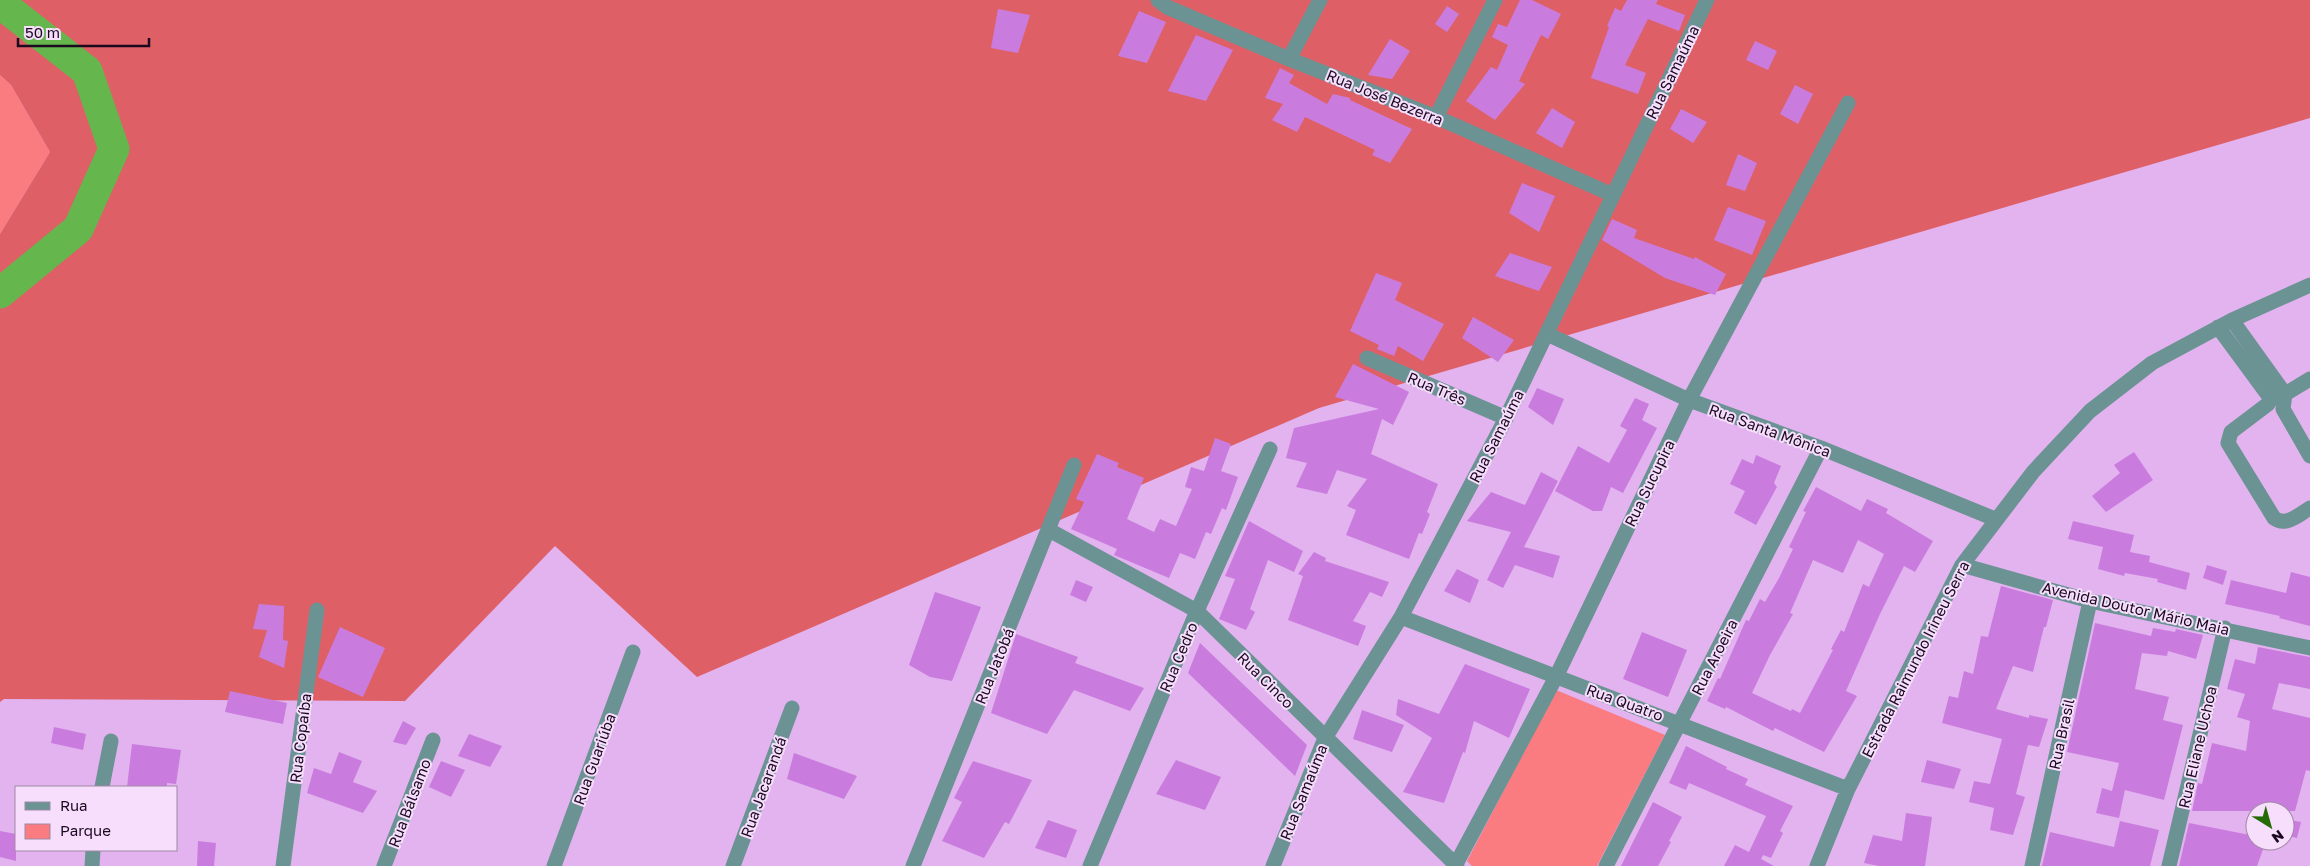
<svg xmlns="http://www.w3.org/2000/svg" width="2310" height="866" font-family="'Golos Text',sans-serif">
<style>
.green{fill:#fa7b80}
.forest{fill:#df5f66}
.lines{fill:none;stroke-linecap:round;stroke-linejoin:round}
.river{stroke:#66b64e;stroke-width:31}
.building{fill:#ca7cde;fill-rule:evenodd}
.minor{stroke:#6c9394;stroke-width:15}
.labels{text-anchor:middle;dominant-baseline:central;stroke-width:4;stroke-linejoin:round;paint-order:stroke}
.street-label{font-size:15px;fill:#1b0a1f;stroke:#f6defc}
</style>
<rect width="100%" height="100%" fill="#e2b3ef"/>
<path class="green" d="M0,75L11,85L50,152L0,234Z
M1556,690L1665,735L1597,866H1472L1467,861Z"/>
<path class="forest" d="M0,0H2310V118L1319,408L697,677L555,546L405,701L4,699L0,702V234L50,152L11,85L0,75Z"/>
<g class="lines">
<path class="river" d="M0,3L87,71L114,149L78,229L0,293"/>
</g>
<path class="building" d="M1520,0H1532L1561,14L1548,39L1541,35L1519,81L1525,84L1495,120L1466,101L1491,67L1497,70L1508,45L1492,37L1498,24L1507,27Z
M1627,0H1658L1656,4L1685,15L1679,31L1648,19L1625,65L1646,73L1638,94L1591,78L1609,27L1607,26L1615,8L1621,11Z
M1447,6L1459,14L1447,32L1435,24Z
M998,9L1030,15L1018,53L991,48Z
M1139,11L1166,22L1147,63L1118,56Z
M1196,35L1233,50L1206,101L1168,91Z
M1390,39L1410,51L1392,79L1368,75Z
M1755,41L1777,51L1768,70L1746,60Z
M1280,68L1294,75L1289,83L1327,104L1333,94L1350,98V100L1412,129L1390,163L1372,155L1375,150L1305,117L1297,132L1272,120L1283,104L1265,98Z
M1795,85L1813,94L1798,124L1780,114Z
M1552,108L1575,122L1562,148L1536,133Z
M1681,109L1707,122L1693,143L1670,129Z
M1738,154L1757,163L1745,191L1726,185Z
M1522,183L1555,196L1539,232L1509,213Z
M1728,207L1766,221L1752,255L1714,240Z
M1612,219L1637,230L1634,238L1694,259L1695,257L1726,274L1715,295L1665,278L1602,240Z
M1510,253L1552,267L1539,291L1495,276Z
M1376,273L1402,283L1395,300L1444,324L1423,361L1398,346L1394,356L1377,349L1379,345L1350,331Z
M1473,317L1514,340L1498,362L1462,338Z
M1353,364L1409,392L1393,425L1382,419L1371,454L1438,484L1427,512L1430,514L1422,534L1419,533L1409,559L1346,535L1356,510L1347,506L1367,479L1337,470L1327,494L1296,487L1307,463L1286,458L1294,428L1379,409L1335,397Z
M1537,388L1564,399L1553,425L1528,407Z
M1635,398L1649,404L1642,420L1657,428L1623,493L1611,487L1602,511H1593L1555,491L1578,446L1609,463L1627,430L1620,426Z
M1215,438L1231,444L1221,471L1238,477L1226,510L1222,508L1211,534L1206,532L1195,559L1180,553L1169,578L1114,555L1117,549L1071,529L1084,502L1076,499L1097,454L1119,463L1117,467L1144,478L1127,519L1154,532L1160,519L1176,526L1192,489L1185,487L1191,467L1204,471Z
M2134,452L2153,480L2106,512L2092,496L2120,473L2114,465Z
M1756,455L1781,466L1774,483L1777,487L1756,525L1734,513L1745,491L1730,484L1742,459L1753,464Z
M1541,472L1558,481L1524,547L1560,556L1553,578L1515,565L1503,588L1487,580L1511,532L1467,521L1491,492L1525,505Z
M1816,487L1861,511L1867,499L1888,509L1886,513L1933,541L1915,572L1904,566L1880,614L1846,691L1857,696L1824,752L1775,728L1773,731L1726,707L1725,709L1707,701L1718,678L1720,679L1746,620L1749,621L1760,599L1765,602L1779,578L1793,549L1789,547L1806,512L1803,511ZM1858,540L1884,554L1869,587L1863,584L1844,632L1841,630L1831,649L1833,650L1800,713L1792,709L1791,711L1752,693L1770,655L1793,614L1790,613L1813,560L1843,573Z
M1249,521L1303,551L1294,572L1268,560L1250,609L1255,612L1246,630L1219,619L1235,579L1225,576Z
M2073,521L2134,535L2130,552L2150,556L2149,562L2190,573L2186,590L2157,582L2158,579L2125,573L2124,576L2098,569L2103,547L2068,539Z
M1314,552L1326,558L1325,561L1389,582L1382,597L1370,592L1353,621L1366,626L1358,646L1288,620L1303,576L1298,574Z
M2207,565L2227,571L2223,585L2203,578Z
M1457,569L1479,580L1470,603L1444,591Z
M2291,572L2310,577V626L2279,618L2280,616L2225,604L2231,580L2286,593Z
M1076,580L1093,587L1086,602L1070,595Z
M2001,586L2053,600L2046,627H2044L2033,672L2013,666L1996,709L2029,718V715L2048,719L2039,747L2028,745L2016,794L2025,797L2013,835L1990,830L1994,808L1969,802L1974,781L1990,784L2002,739L1942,723L1949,696L1958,698L1964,671L1973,674L1981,636L1988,637Z
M935,592L981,607L952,681L930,677L909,665Z
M259,604L284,606L283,640L288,641L284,668L259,657L267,630L253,629Z
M2095,623L2151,636L2153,628L2175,632L2176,629L2203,635L2196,659L2168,651L2167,656L2142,653L2135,689L2169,697L2163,720L2183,725L2164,800L2125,790L2119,818L2096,813L2102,788L2112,791L2119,763L2067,752Z
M340,627L385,648L363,697L318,677Z
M1642,632L1687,650L1668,697L1623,679Z
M1016,634L1078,657L1075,663L1144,688L1130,711L1074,690L1047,734L991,713Z
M1200,643L1307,745L1295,776L1188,673Z
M2258,647L2310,657V689L2279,683L2272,709L2310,718V771L2306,770L2295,811H2192L2198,783L2202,784L2212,743L2246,751L2250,721L2237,717L2245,694L2227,689L2235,659L2255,664Z
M1465,664L1530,689L1509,738L1474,721L1465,753L1463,752L1444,803L1403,792L1432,738L1396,715L1398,699L1439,714Z
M230,691L287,703L283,724L225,712Z
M1362,710L1404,725L1392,752L1353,739Z
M403,721L416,728L406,745L393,742Z
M54,727L86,734L83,750L51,743Z
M469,734L502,746L490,767L458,756Z
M132,744L181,750L176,784L167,783V787H127Z
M1686,746L1727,767L1726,769L1748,779L1745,785L1793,806L1780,831L1783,833L1771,858L1763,855L1761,859L1774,866H1724L1735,845L1749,852L1766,816L1689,783L1686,790L1669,783Z
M339,752L362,761L353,782L377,791L363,813L307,793L314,768L331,774Z
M794,753L857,776L844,799L787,779Z
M1176,760L1221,777L1205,810L1156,794Z
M1927,760L1961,769L1954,789L1921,782Z
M441,761L465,770L451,797L429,787Z
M973,761L1032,780L1009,824L1005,822L984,858L942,841L962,802L954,798Z
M1653,802L1682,817L1669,841L1671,842L1658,866H1621Z
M1906,813L1932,817L1925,866H1879L1864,863L1873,835L1902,841Z
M2285,819L2301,822L2297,838L2285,835Z
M1048,820L1077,830L1066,858L1035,848Z
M2120,821L2159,830L2150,866H2042L2050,832L2114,847Z
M2189,823L2255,836V841H2266L2257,866H2179Z
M0,831L16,834V861L0,857Z
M198,841L216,843L214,866H197Z"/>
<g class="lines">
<path class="minor" d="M1158,0L1167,7L1289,59L1436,117L1613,195
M1289,59L1320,0
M1436,117L1495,0
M2232,320L2285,394
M2218,327L2271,399L2268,404L2231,432L2228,443L2274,518C2286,527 2298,515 2310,508
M1547,334L1689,400L1821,448L1995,519
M1367,358L1506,418
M2310,379L2285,394L2283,409L2310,456
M1049,530L1197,611L1457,866
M1962,565L2090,601L2310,648
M1401,617L1848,789
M102,787L111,741
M92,866L93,850
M283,866L317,610
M384,866L433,740
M554,866L633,652
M733,866L792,708
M913,866L1074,465
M1090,866L1197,611L1270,449
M1273,866L1325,738L1401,617L1506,418L1707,0
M1455,866L1556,677L1689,400L1848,103
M1606,866L1821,448
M1817,866L1848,789L1962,565L2033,472L2090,411L2152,363L2232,320L2310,285
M2032,866L2090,601
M2169,866L2225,628"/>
</g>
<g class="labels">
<g class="street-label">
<text transform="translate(1672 72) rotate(-64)">Rua Samaúma</text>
<text transform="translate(1385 97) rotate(22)">Rua José Bezerra</text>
<text transform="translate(1437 388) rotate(23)">Rua Três</text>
<text transform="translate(1770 430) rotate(20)">Rua Santa Mônica</text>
<text transform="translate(1496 436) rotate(-63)">Rua Samaúma</text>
<text transform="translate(1649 483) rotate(-64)">Rua Sucupira</text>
<text transform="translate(2136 608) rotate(13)">Avenida Doutor Mário Maia</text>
<text transform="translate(1178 657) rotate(-67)">Rua Cedro</text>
<text transform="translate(1714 657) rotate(-63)">Rua Aroeira</text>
<text transform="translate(1915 659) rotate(-63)">Estrada Raimundo Irineu Serra</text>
<text transform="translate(994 666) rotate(-68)">Rua Jatobá</text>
<text transform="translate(1266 680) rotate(45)">Rua Cinco</text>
<text transform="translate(1625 702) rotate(20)">Rua Quatro</text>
<text transform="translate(2061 734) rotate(-78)">Rua Brasil</text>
<text transform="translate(300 738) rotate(-83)">Rua Copaíba</text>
<text transform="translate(2197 747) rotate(-77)">Rua Eliane Uchoa</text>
<text transform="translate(594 759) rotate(-70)">Rua Guariúba</text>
<text transform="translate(763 787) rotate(-70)">Rua Jacarandá</text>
<text transform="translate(1303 792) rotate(-68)">Rua Samaúma</text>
<text transform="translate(409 803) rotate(-69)">Rua Bálsamo</text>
</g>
</g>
<rect x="15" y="786" width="162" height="65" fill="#f6defc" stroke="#9e89a4"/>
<rect x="25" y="802" width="25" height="8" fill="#6c9394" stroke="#9e89a4"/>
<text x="60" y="811" font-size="15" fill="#1b0a1f">Rua</text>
<rect x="25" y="824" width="25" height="15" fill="#fa7b80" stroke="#9e89a4"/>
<text x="60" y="836" font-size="15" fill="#1b0a1f">Parque</text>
<g transform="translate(2270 826) rotate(143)"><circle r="24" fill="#f6defc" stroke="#9e89a4"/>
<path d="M0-4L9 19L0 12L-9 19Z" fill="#246b04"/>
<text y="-8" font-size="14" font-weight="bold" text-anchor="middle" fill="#1b0a1f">N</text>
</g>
<path d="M18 38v8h131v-8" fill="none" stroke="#1b0a1f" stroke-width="2.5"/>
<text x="25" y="38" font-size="15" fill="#1b0a1f" stroke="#f6defc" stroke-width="4" paint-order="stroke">50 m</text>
</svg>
